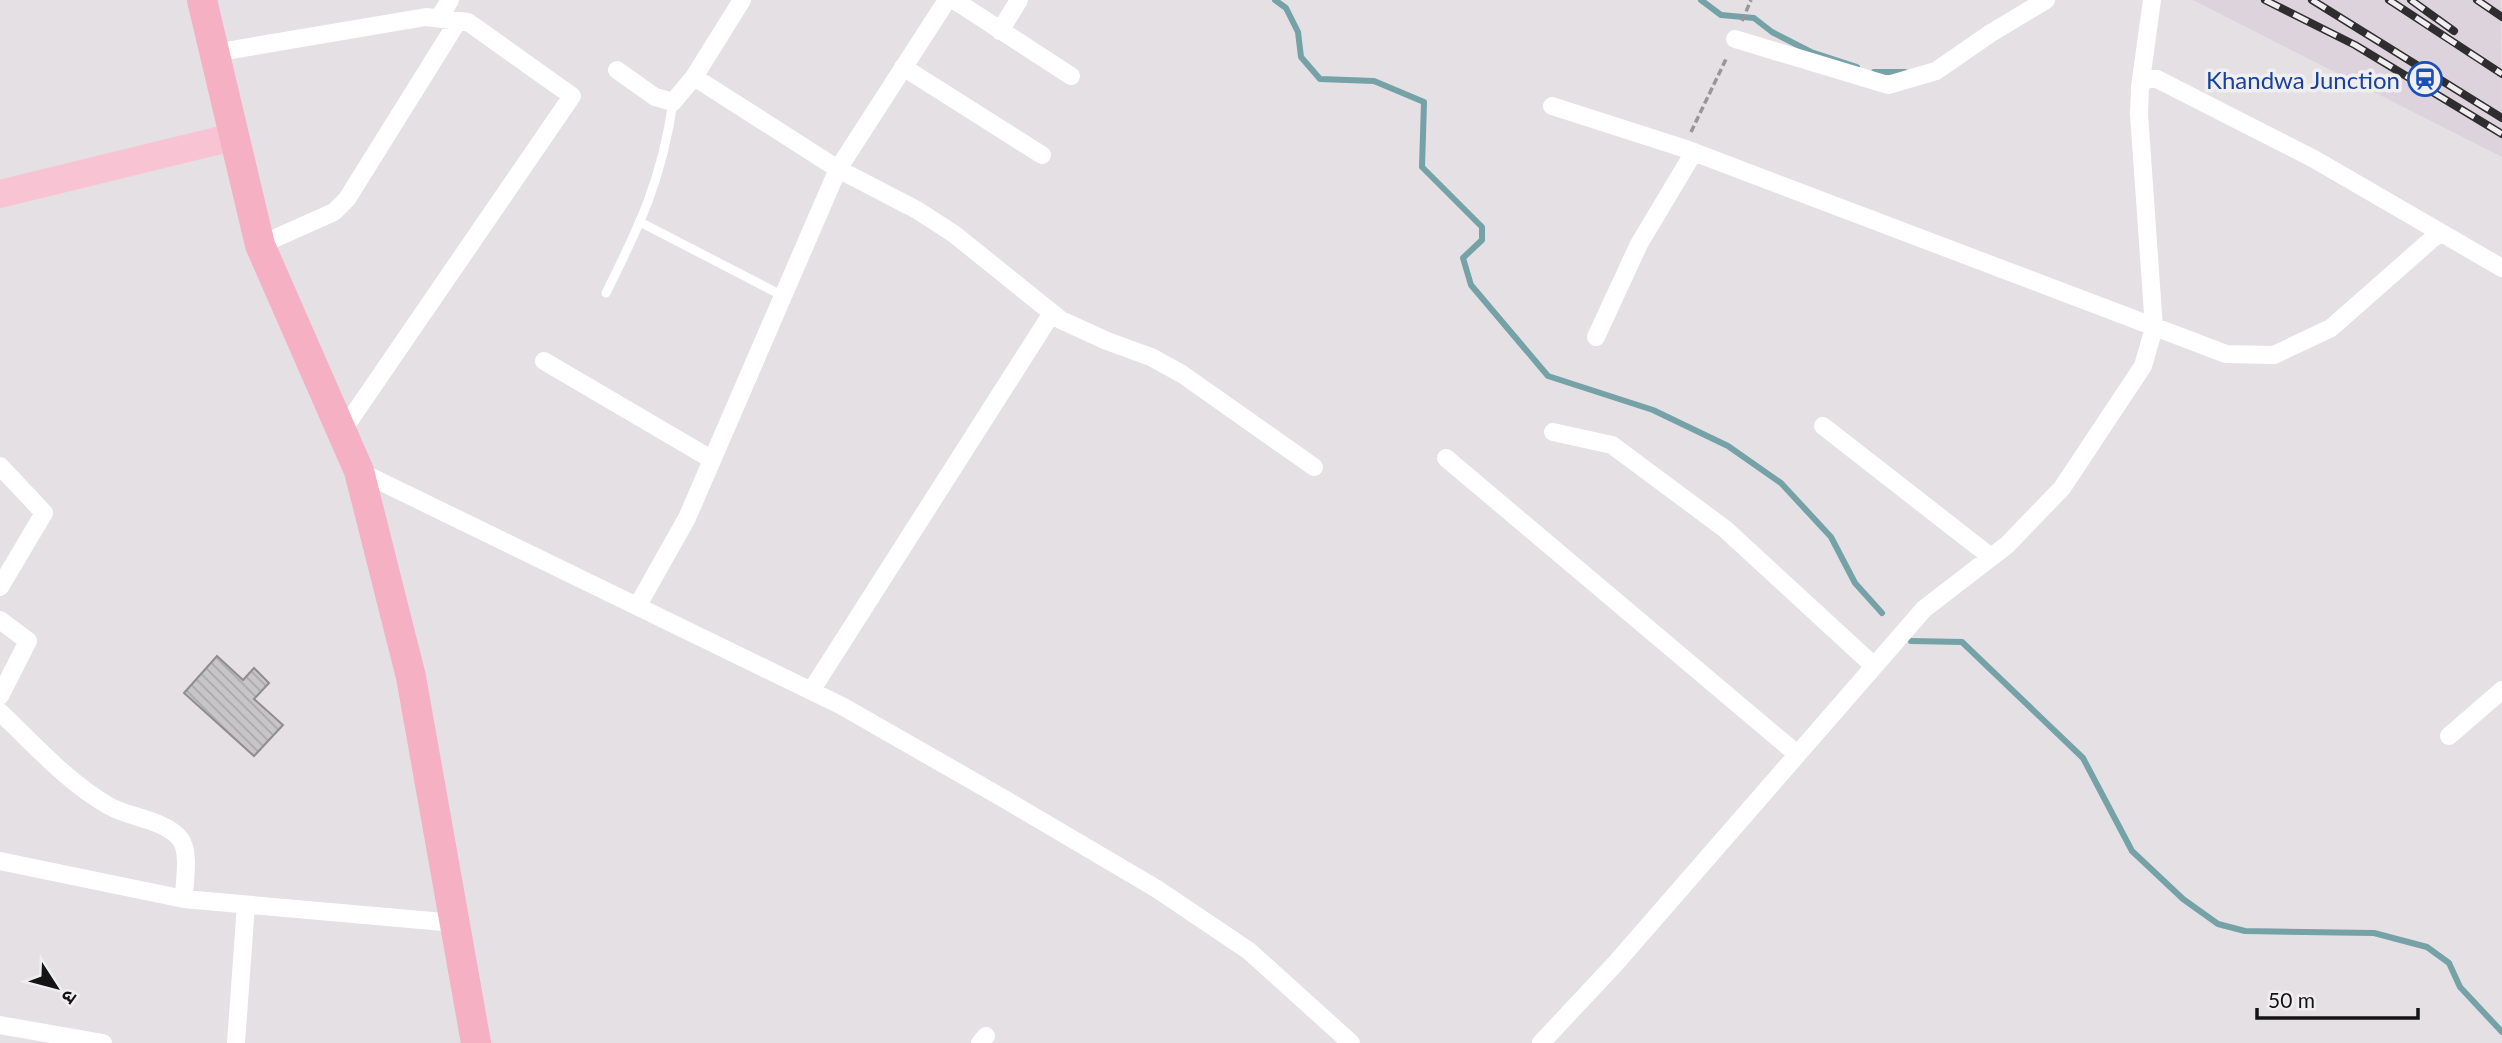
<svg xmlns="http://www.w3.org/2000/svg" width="2502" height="1043" font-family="Lato,'Noto Sans Devanagari',sans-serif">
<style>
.built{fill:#dcd3dc}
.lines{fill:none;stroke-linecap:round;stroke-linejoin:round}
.stream{stroke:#74a2a7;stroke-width:6}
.building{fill:url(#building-back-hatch);stroke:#8f8d90;stroke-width:2}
.path{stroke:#989698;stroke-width:3.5;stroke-dasharray:7 3.5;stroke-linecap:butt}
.service{stroke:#fff;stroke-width:9}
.minor{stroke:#fff;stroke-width:18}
.primary{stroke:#f8c4d3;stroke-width:28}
.trunk{stroke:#f6b0c4;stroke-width:30}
.rail-casing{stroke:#2f2d2f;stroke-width:8}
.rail{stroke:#f1eef1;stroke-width:5;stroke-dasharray:16;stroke-linecap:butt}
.labels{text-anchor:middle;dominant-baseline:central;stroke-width:7;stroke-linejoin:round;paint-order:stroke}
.transit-label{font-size:24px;fill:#164399;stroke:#f1eef1;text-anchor:end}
</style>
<defs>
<pattern id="building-back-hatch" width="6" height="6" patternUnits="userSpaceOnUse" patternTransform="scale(1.75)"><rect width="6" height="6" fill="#c8c5c9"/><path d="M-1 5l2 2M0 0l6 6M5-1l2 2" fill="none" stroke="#aba8ac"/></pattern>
</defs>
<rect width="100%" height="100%" fill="#e4e0e4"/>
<path class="built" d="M2193,0H2501L2502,157Z"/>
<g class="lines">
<path class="stream" d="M1275,0L1286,8L1298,32L1301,57L1320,79L1374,81L1424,102L1422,167L1482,227V240L1463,258L1471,285L1548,376L1653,410L1728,446L1781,483L1831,537L1855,583L1882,613
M1701,0L1721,15L1754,18L1772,32L1811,52L1857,67
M1874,72H1905
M1911,641L1962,642L2083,758L2132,851L2183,899L2218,924L2245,931L2374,933L2427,947L2449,963L2460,987L2502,1032"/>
</g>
<path class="building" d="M217,656L243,680L254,668L269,683L254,699L283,725L254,756L184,693Z"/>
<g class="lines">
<path class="path" d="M1742,21L1751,0
M1691,132L1727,57"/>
<path class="service" d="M640,222L783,296
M606,293C640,225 662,179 673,102"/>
<path class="minor" d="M954,0L1071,76
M439,18L450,0
M1000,31L1019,0
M1735,39L1888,85L1936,71L1991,33L2046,0
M214,53L426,17L468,22L572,96L343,430
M903,67L1042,155
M617,70L655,97L673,102L694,77L742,0
M694,77L838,169L917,210L954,234L1061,320L1107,341L1151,357L1182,374L1314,467
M2140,87L2152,0
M1552,106L1683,148L2226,354L2274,355L2331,328L2440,232
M260,245L334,212L347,199L458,21
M1596,337L1639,244L1694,152
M544,361L711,459
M1823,426L1991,557
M1553,432L1612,445L1725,529L1874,666
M1446,458L1797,754
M0,466L44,513L0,587
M359,471L842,706L1001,797L1157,889L1249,951L1351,1043
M638,605L687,518L838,169L947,0
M0,620L28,641L0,696
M811,691L1052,313
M0,712C34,744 68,783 109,806C130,818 167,820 181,840C190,854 184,882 184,899
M2449,736L2502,690
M0,861L184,899L455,923
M0,1025L103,1043
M236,1043L246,905
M980,1043L986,1036
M1541,1043L1615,964L1924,609L2007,545L2062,488L2143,366L2154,328L2139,114L2140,87L2145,79H2157L2314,159L2502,268"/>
<path class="primary" d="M0,194L233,137"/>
<path class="trunk" d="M202,0L260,245L359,471L411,677L476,1043"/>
<g class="rail-casing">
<path id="rail" d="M2265,0L2355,45L2502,134
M2312,0L2502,118
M2389,0L2502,74
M2411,0L2454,31
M2477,0L2502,17"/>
</g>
<use href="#rail" class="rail"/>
</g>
<defs>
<g id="station-ring" transform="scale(1.75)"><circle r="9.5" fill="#f1eef1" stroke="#1a4fb4" stroke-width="1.5"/><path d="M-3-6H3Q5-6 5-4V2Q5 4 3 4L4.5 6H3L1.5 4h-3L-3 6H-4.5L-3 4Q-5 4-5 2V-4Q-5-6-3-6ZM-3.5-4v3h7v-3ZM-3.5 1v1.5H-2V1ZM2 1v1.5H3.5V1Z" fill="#1a4fb4"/></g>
</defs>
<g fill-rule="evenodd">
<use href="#station-ring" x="2425" y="79"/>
</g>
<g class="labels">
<g class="transit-label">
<text x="2400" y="79">Khandwa Junction</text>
</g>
</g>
<g transform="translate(56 987) rotate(126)" stroke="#f1eef1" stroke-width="5" paint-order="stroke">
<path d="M0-5L12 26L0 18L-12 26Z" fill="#151415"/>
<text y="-10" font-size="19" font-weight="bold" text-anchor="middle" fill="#151415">उ</text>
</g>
<path d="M2257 1008v10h161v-10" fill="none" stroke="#151415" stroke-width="3.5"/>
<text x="2268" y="1008" font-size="21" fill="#151415" stroke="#f1eef1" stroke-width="5" paint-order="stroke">50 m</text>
</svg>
